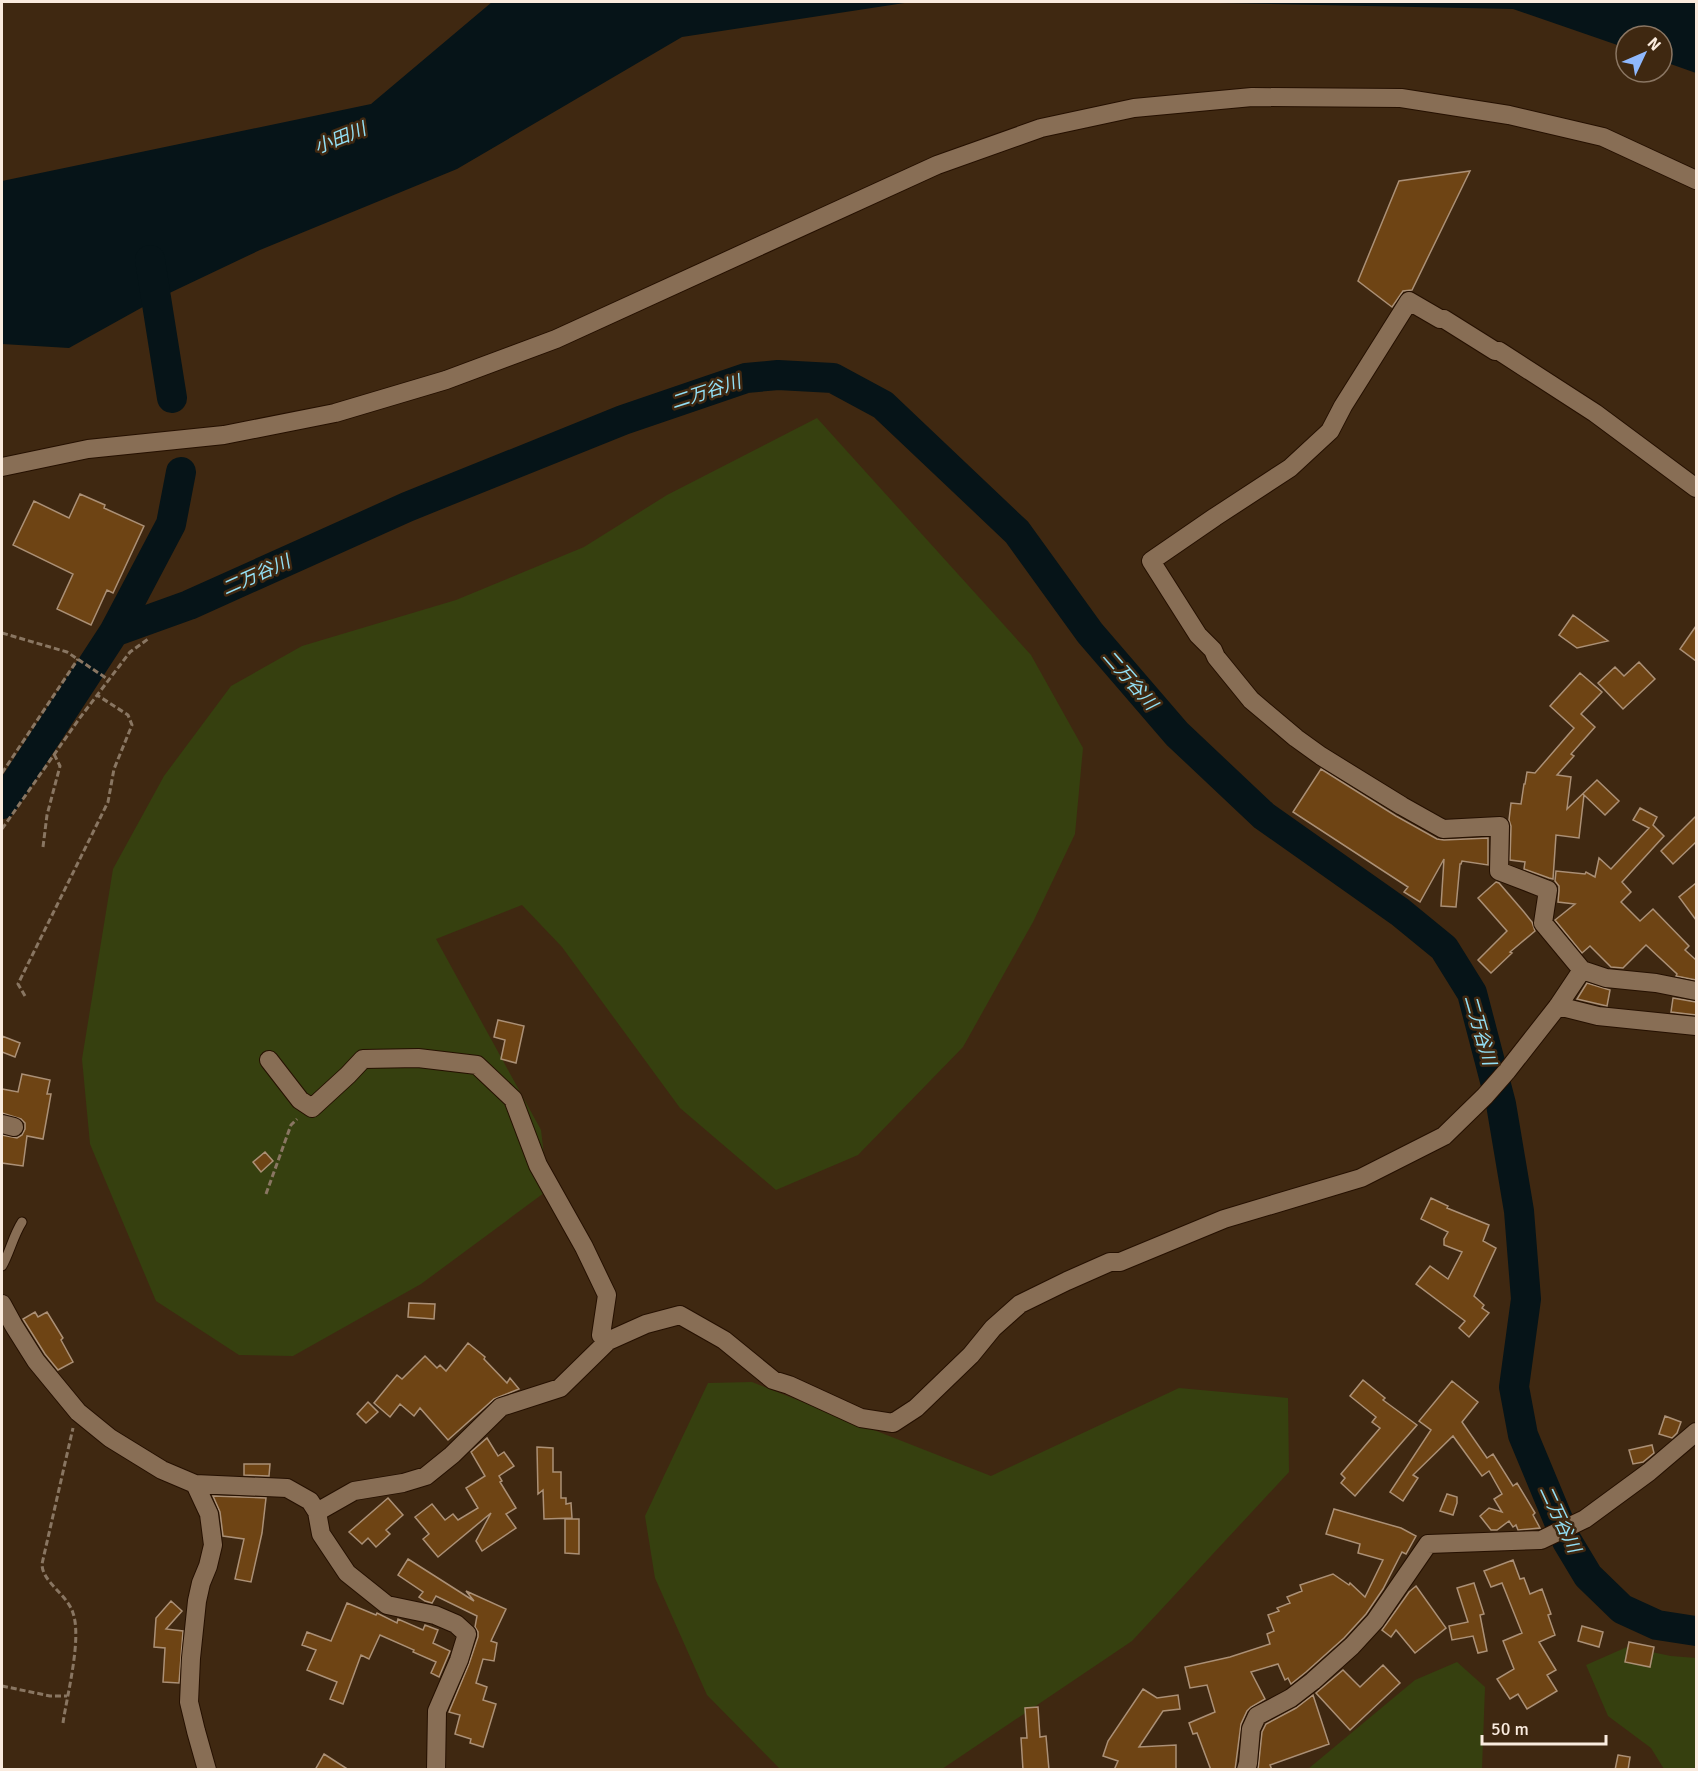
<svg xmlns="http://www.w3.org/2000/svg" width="1698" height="1771" font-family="Signika,'Noto Sans JP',sans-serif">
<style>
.green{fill:#36400f}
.water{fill:#061418}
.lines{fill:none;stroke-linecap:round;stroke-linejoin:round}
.river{stroke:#061418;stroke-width:30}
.building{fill:#6e4414;stroke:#ab9076;stroke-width:1.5}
.service-casing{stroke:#251000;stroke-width:11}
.minor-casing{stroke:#251000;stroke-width:20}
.path{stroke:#897662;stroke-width:3;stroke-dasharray:6 3;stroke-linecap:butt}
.service{stroke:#886e55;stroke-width:9}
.minor{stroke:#886e55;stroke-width:18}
.labels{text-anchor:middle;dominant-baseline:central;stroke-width:5;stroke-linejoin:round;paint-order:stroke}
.water-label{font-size:18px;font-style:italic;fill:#94e1f7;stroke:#3f2811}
</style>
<rect width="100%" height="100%" fill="#3f2811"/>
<path class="green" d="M817,418L1031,655L1083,748L1075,834L1033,922L963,1047L858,1155L776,1190L680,1108L562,947L522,905L436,939L541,1130L548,1190L421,1284L293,1356L239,1355L156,1301L90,1144L82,1059L113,869L164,776L231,686L302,646L456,600L584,547L667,495Z
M752,1382L991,1476L1179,1388L1288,1398L1289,1472L1132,1641L942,1769H780L707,1695L655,1578L645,1516L708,1383Z
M1627,1647L1671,1656L1696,1658V1769H1664L1651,1748L1608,1716L1586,1665Z
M1457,1662L1485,1687L1482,1769H1308L1415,1680Z"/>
<path class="water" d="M492,2H911L682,37L457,169L260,250L159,298L69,348L2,344V181L371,104Z
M1169,2H1696V73L1662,61V36H1626V48L1513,9Z"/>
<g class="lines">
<path class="river" d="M150,260L172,398
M114,632L189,605L407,507L623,420L746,378L778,375L833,378L883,405L1017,532L1090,633L1177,734L1264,816L1400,912L1444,948L1472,993L1501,1104L1519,1211L1526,1299L1514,1387L1523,1435L1567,1541L1588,1576L1622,1609L1657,1625L1696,1631
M2,804L114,632L171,524L181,472"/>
</g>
<path class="building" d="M1470,171L1412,290L1403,291L1392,307L1358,281L1399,181Z
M80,494L105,505L104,508L144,526L113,593L107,590L91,625L57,609L73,574L13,545L34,501L69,518Z
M1573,615L1608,641L1577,648L1559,635Z
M1696,626V661L1680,649Z
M1639,662L1655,679L1623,709L1598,683L1615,667L1624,676Z
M1580,673L1602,692L1581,714L1595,727L1571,754L1574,756L1557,775L1571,777L1567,809L1597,780L1619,801L1605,815L1584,795L1579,838L1556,835L1553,879L1549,878L1524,869L1525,862L1510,860L1511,826L1509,820L1511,803L1521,804L1524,784H1525L1527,772L1535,773L1574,728L1550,706Z
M1321,769L1396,816L1437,839L1444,840L1488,838V865L1462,861L1461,864H1460L1456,907L1441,906L1444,859L1420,902L1404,892L1408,887L1293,812Z
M1640,808L1657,817L1653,825L1664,836L1622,882L1631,892L1621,902L1640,921L1653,909L1689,946L1685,950L1696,960V980L1676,976L1677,974L1646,945L1623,968L1611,967L1590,946L1582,953L1555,920L1575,904L1558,902L1559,891V886L1555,881L1556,871L1585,874L1586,872L1595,877L1599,858L1611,869L1649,828L1633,820Z
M1696,816V842L1673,864L1661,851Z
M1496,882L1499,883L1524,912L1532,922L1535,931L1510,952L1512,953L1491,973L1478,960L1507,931L1478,898Z
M1696,883V920L1679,897Z
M1587,983L1610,990L1607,1006L1577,999Z
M1673,998L1696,1002V1015L1671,1012Z
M498,1020L524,1026L516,1063L501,1059L505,1040L494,1037Z
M2,1036L20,1043L15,1057L2,1052Z
M22,1074L50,1080L47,1094H51L43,1139L27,1136L23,1166L2,1163V1135L17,1138L22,1135L25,1129V1123L21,1119L2,1113V1089L18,1092Z
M265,1152L273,1161L261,1172L253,1162Z
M1431,1198L1448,1206L1447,1208L1489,1225L1483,1241L1496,1248L1474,1296L1484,1305L1482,1308L1489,1313L1469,1337L1459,1328L1465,1321L1416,1284L1430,1266L1448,1279L1462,1252L1444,1245V1239L1448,1232L1421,1219Z
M409,1303L435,1304L434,1319L408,1317Z
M35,1312L38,1317L47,1312L63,1338L61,1340L73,1362L58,1370L45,1354L23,1319Z
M468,1343L485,1357L484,1359L507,1383L510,1378L519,1389L494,1399L448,1440L420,1408L414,1416L400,1404L390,1417L374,1403L397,1375L402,1379L425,1356L437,1368L440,1365L446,1371Z
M1363,1380L1385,1398L1383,1400L1417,1425L1355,1496L1341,1483L1345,1478L1341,1474L1380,1428L1372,1422L1376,1417L1350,1396Z
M1452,1381L1478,1402L1462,1422L1487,1458L1493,1454L1513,1486L1517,1483L1535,1513L1533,1515L1540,1528L1518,1530L1516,1525L1513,1527L1509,1521L1497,1530H1491L1480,1516L1489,1508L1502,1512L1494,1499L1502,1494L1489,1471L1482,1476L1453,1436L1413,1475L1418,1478L1403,1501L1390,1492L1431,1430L1419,1421Z
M368,1402L378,1412L366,1423L357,1414Z
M1665,1416L1681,1422L1677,1433L1672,1438L1659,1434Z
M487,1438L498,1456L504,1452L514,1466L499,1476L502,1481L500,1482L516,1508L506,1514L516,1528L482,1551L476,1541L491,1513L438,1557L423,1539L429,1534L415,1517L432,1504L445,1520L453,1514L458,1520L478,1508L466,1488L485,1476L471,1452Z
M1652,1445L1654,1453L1643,1462L1633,1464L1629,1450Z
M537,1447L553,1448V1472H561V1498H566V1504L571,1503L572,1518L544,1519L543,1490L538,1494Z
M244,1464H270L269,1476L244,1475Z
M1447,1494L1457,1497V1503L1453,1515L1440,1511Z
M213,1496L266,1498L262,1533L251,1582L235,1579L244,1539L223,1536L220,1512Z
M388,1498L403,1515L386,1530L390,1534L376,1547L368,1538L362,1544L349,1532Z
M1334,1509L1401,1528L1416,1536L1406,1554L1402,1552L1383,1589L1366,1614L1344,1638L1306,1672L1291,1684L1288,1678L1285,1680L1278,1664L1251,1672L1265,1699L1251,1707L1247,1711L1241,1724L1235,1770H1211L1197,1733L1193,1734L1189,1723L1215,1712L1207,1685L1190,1688L1185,1667L1230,1657L1270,1644L1267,1634L1274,1631L1268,1615L1279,1611L1277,1608L1290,1603L1287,1597L1302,1591L1300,1585L1333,1574L1349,1585L1350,1583L1365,1597L1383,1560L1358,1553L1360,1544L1326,1534Z
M565,1519H579V1554L565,1553Z
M408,1559L474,1601L466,1591L506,1609L491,1641L497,1643L494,1661L483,1659L476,1683L487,1687L483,1700L496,1704L483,1747L470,1743L471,1739L455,1734L460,1715L449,1712L469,1664L478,1637V1632L475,1627L477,1616L436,1596L432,1603L425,1601L419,1597L423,1592L398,1575Z
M1513,1560L1520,1579L1524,1578L1530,1594L1542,1589L1551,1614L1548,1615L1555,1635L1539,1642L1556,1670L1547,1675L1557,1691L1527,1709L1518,1694L1510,1699L1497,1679L1514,1669L1503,1641L1522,1633L1502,1583L1491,1587L1484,1571Z
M1474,1583L1484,1614L1480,1615L1487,1651L1478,1653L1473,1636L1452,1640L1449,1626L1468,1622L1457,1588Z
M1416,1586L1446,1628L1415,1653L1396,1630L1391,1637L1382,1630L1409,1592Z
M171,1601L182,1611L166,1629L183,1631L179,1683L163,1682L165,1648L154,1647L156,1618Z
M347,1603L376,1615L377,1613L397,1623L398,1619L423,1630L425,1625L438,1630L433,1643L450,1651L439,1677L431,1673L436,1662L413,1652L414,1650L380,1635L369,1659L361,1655L343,1704L330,1699L337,1682L307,1670L316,1650L302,1645L307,1632L331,1641Z
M1582,1626L1603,1632L1599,1647L1578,1641Z
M1629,1642L1654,1647L1650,1667L1625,1662Z
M1383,1665L1400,1683L1350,1730L1316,1693L1343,1670L1360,1687Z
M1143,1689L1157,1698L1178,1695L1180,1709L1163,1711L1139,1747L1176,1745V1770H1114L1118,1761L1103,1756L1108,1741Z
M1313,1695L1329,1744L1270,1765L1272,1770H1258L1262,1732L1266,1724L1296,1708Z
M1038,1707L1040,1737L1046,1736L1049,1770H1023L1021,1738H1027L1025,1708Z
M324,1754L349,1770H315Z
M1618,1755L1630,1757L1628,1770H1615Z"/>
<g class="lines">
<g class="service-casing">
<path id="service" d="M2,1266C10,1252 13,1236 22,1222"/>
</g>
<g class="minor-casing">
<path id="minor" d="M2,467L88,449L224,435L335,413L446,380L556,339L937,165L1041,128L1134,108L1252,97L1401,98L1509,115L1603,137L1696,180
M1696,488L1595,413L1499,351H1495L1444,319H1440L1409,301L1343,406L1330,431L1290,468L1215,517L1151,561L1198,635L1213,650L1216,657L1251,700L1296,738L1321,756L1402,806L1443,829L1500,826L1499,871L1548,890L1543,923L1582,970L1606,978L1656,983L1696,991
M1558,1006L1598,1016L1696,1026
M269,1060L300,1100L312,1108L348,1075L363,1059L418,1058L477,1065L513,1099L538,1165L584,1247L607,1295L601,1335L608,1341
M2,1124L14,1127
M2,1304L14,1326L36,1361L78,1412L110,1438L162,1470L195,1484L287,1488L310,1501L317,1512L321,1534L347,1573L387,1605L435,1615L456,1624L467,1634L459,1660L437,1711L436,1770
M195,1484L209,1514L213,1545L208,1566L201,1583L197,1601L191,1658L189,1702L196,1731L207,1770
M317,1512L354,1491L403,1483L426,1476L452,1455L501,1407L560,1388L608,1341L646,1324L680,1315L724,1340L773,1380L789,1385L861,1418L893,1423L916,1408L971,1355L993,1328L1020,1304L1067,1281L1110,1262H1120L1224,1219L1361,1178L1444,1136L1485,1096L1507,1071L1558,1006L1582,970
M1246,1770L1248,1763L1251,1729L1257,1716L1291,1698L1313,1681L1352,1646L1375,1621L1428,1544L1541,1540L1585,1519L1649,1472L1696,1432"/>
</g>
<path class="path" d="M2,633L67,652L109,680
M2,773L78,659
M2,829L79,719L130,652L148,639
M43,847L47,815L60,766L54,754
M25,996L18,984L108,802L114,769L132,725L128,715L97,695
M266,1194L291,1125L297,1119
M2,1686L50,1696H67
M63,1723C67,1695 82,1639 73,1613C67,1594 42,1582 42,1564L73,1428"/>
<use href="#service" class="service"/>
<use href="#minor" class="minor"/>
</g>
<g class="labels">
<g class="water-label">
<text transform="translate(340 138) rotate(-22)">小田川</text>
<text transform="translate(706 392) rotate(-18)">二万谷川</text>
<text transform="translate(256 575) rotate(-24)">二万谷川</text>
<text transform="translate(1130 680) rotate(49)">二万谷川</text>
<text transform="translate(1480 1030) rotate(74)">二万谷川</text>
<text transform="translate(1560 1519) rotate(65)">二万谷川</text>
</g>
</g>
<rect width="1698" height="1771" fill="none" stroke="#faebde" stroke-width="6"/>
<g transform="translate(1644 54) rotate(46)"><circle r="28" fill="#3f2811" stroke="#8a7663" stroke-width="1.5"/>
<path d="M0-4.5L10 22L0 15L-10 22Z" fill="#8fb8fd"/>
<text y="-9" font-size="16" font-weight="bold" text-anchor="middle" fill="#faebde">N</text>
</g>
<path d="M1482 1735v9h124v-9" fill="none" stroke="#faebde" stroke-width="3"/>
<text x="1491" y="1735" font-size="18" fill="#faebde" stroke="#3f2811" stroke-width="4.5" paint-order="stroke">50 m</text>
</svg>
